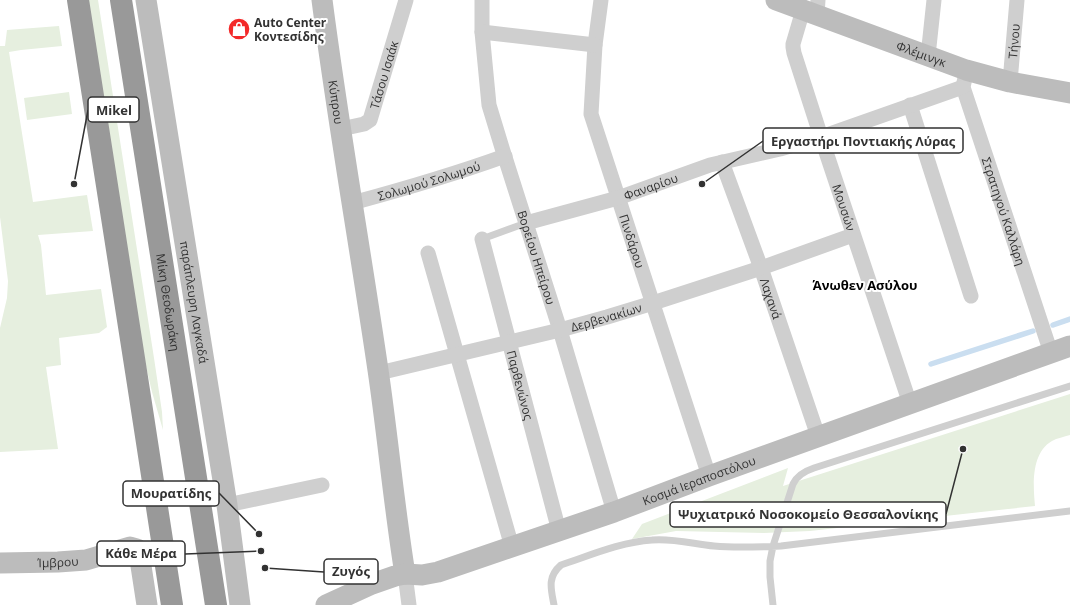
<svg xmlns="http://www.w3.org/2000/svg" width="1070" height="605" font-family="'Open Sans',sans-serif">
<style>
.green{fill:#e6efdf}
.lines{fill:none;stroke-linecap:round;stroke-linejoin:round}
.stream{stroke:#cadef0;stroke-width:5.5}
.lane{stroke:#cfcfcf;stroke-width:7}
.street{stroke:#cfcfcf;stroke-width:15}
.secondary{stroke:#bcbcbc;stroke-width:21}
.highway{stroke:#999;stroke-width:22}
.labels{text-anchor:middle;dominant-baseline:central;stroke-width:4;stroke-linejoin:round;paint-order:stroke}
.poi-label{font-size:12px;font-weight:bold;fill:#323232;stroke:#fff;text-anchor:start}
.street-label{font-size:12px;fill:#323232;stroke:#fff}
.neighbourhood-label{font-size:13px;font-weight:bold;fill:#000;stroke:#fff}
.leader{fill:none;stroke:#323232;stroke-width:1.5}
.callout-dot{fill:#323232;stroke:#fff;stroke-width:1.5}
.callout{fill:#fff;stroke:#323232;stroke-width:1.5}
.callout-label{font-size:13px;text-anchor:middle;font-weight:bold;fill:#323232}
</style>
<rect width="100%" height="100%" fill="#fff"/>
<path class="green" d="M88,0H98L154,358L162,412L163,430L152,392L141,345Z
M59,26L62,46L21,50L9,52L33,202L87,195L93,231L38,235L41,245L46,295L101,289L107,327L99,333L59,338L61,365L46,367L58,449L0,452V328L7,298L8,281L0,217V46H5L7,30Z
M69,92L72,114L27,120L24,98Z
M1070,394V435C1064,437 1057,438 1052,441C1031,453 1033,485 1035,506L810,531L764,533L676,531L632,539L642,524L788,468L783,486Z"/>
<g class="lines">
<path class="stream" d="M1053,325L1070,319
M931,364L1033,331"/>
<path class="lane" d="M482,239L526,223
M554,605C551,589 547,577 561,565C591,555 621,542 652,540C672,538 694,544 714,546C736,548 759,547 781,546L1070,511
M773,605L770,577V561L773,546L793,484C797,475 805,471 814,468L1070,386"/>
<g class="street">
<path id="s1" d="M482,0V32L489,105L503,151L560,330L614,512"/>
<path id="s2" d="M601,0L595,45L591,114L709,476"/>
<path id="s3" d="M803,10L793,44V47L794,53L821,137L910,404"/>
<path d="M817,15L818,0"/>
<path d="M482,32L595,45"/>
<path d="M928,56L934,0"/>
<path id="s4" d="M965,78L963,87L1051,353"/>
<path id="s5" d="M1010,82L1017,0"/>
<path d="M910,105L971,296"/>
<path id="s6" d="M341,129L364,124L370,120L406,0"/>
<path id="s7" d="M722,162L761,268L818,436"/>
<path id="s8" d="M352,203C404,189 455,174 505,156"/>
<path id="s9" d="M526,223L618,198L710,165L780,149L821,137L963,87"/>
<path id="s10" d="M482,239L559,531"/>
<path d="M428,253L512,547"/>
<path id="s11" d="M379,373L560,330L607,317L653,303L761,268L853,235"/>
<path d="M227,505L322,485"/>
<path d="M405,574L409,605"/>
</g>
<g class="secondary">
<path id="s12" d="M146,0L227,505L240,605"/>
<path id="s13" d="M322,0C338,124 360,247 378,370C388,438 394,506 405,574"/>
<path id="s14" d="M776,0L966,70L1010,82L1070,93"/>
<path id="s15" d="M0,563L58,562L86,560L130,547L137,549L139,553L147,605"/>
<path id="s16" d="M326,605L372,584L395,576L405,574L422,575L438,572L614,512L709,476L1070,346"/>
</g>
<g class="highway">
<path d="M78,0L138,384L172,605"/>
<path id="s17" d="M121,0L216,605"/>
</g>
</g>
<defs>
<g id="shop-disc" transform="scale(1.15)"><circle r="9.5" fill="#f32929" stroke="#fff"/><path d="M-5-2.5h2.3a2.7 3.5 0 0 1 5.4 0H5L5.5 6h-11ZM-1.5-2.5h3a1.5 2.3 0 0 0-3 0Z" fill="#fff"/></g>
</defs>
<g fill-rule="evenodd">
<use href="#shop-disc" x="239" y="29"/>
</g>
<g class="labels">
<g class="poi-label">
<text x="254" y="22">Auto Center<tspan x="254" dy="14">Κοντεσίδης</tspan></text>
</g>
<g class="street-label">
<text stroke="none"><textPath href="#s5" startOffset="41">Τήνου</textPath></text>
<text stroke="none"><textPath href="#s14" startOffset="155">Φλέμινγκ</textPath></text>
<text stroke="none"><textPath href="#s6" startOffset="78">Τάσου Ισαάκ</textPath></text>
<text stroke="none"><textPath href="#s13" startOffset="103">Κύπρου</textPath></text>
<text stroke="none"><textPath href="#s8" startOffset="80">Σολωμού Σολωμού</textPath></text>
<text stroke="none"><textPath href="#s9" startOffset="130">Φαναρίου</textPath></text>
<text stroke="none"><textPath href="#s3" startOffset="207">Μουσών</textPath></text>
<text stroke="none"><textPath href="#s4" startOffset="140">Στρατηγού Καλλάρη</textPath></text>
<text stroke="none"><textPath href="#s2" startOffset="248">Πινδάρου</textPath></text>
<text stroke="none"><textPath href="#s1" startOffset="265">Βορείου Ηπείρου</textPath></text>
<text stroke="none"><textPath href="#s7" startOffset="145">Λαχανά</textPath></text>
<text stroke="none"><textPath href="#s17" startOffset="306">Μίκη Θεοδωράκη</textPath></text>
<text stroke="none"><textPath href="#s12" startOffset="306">παράπλευρη Λαγκαδά</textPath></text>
<text stroke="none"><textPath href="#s11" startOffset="234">Δερβενακίων</textPath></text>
<text stroke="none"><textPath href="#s10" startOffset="151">Παρθενώνος</textPath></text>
<text stroke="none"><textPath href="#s16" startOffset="395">Κοσμά Ιεραποστόλου</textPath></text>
<text stroke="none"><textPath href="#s15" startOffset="58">Ίμβρου</textPath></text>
</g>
<g class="neighbourhood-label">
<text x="865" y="285">Άνωθεν Ασύλου</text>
</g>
</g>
<path class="leader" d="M74 184L88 110M702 184L763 141M259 534L219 493M963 449L946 514M261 551L185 554M265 568L324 572"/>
<g class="callout-dot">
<circle cx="74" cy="184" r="4"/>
<circle cx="702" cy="184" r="4"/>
<circle cx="259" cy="534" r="4"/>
<circle cx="963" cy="449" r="4"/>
<circle cx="261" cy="551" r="4"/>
<circle cx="265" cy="568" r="4"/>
</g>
<g class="callout">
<rect x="88" y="97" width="51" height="25" rx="4"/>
<rect x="763" y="128" width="200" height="25" rx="4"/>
<rect x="123" y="481" width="96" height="25" rx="4"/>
<rect x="670" y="502" width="276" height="25" rx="4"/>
<rect x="97" y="541" width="88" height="25" rx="4"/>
<rect x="324" y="559" width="54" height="25" rx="4"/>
</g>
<g class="callout-label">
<text x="114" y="115">Mikel</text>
<text x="863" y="146">Εργαστήρι Ποντιακής Λύρας</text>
<text x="171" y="498">Μουρατίδης</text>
<text x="808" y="519">Ψυχιατρικό Νοσοκομείο Θεσσαλονίκης</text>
<text x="141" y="558">Κάθε Μέρα</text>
<text x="351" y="576">Ζυγός</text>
</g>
</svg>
